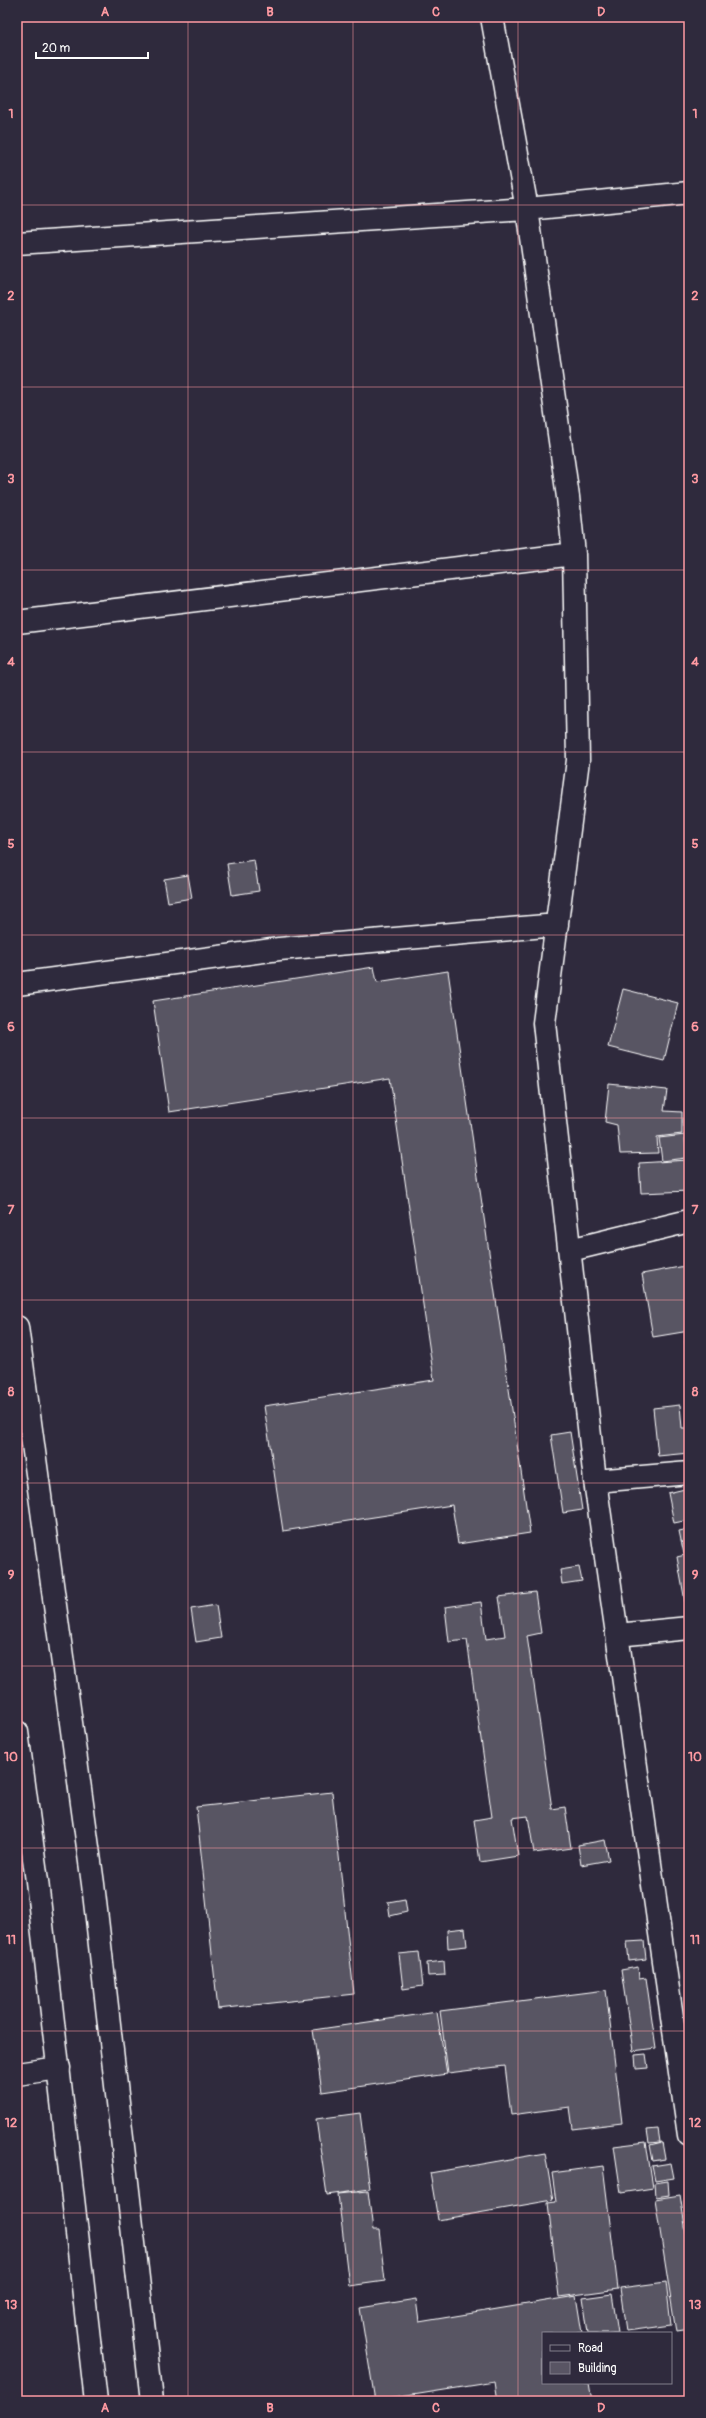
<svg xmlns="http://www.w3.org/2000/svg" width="706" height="2418" font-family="Pangolin,sans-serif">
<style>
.building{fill:#595564;stroke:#fff}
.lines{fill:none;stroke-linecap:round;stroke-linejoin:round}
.street-casing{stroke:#fff;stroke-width:25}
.secondary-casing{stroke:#fff;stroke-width:25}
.street{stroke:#2f2a3d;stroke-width:22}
.secondary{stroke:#2f2a3d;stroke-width:22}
.grid{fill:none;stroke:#ff9aa2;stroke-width:1;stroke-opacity:0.55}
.neatline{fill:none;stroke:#ff9aa2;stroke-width:1.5}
.grid-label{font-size:13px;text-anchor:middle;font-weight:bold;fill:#ff9aa2}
</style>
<rect width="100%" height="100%" fill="#2f2a3d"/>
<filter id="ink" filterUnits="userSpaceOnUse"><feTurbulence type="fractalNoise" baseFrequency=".025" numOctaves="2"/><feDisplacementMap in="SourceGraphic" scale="8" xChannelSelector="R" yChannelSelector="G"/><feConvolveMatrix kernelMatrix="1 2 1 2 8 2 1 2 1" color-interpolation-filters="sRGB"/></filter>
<g filter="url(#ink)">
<path class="building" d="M254,860L259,891L232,895L227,864Z
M188,875L192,898L168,902L164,879Z
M374,967L377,982L448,971L530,1533L458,1544L452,1505L283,1531L264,1406L434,1380L390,1078L169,1112L153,1001Z
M623,989L678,1003L664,1061L608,1047Z
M609,1084L667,1090L664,1111L682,1112V1134L657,1137L658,1153L620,1154L617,1125L605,1122Z
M685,1135L686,1158L662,1161L659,1138Z
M689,1160V1191L641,1193L639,1163Z
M685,1266L689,1292V1331L653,1337L642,1274Z
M689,1340V1358H687L685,1341Z
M680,1405L682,1428H689V1453L658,1456L653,1408Z
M570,1432L582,1510L563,1513L551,1435Z
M689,1488V1520L674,1523L668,1493Z
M689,1529V1553L684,1554L679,1531Z
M689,1554V1606L686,1607L677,1557Z
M579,1567L582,1581L562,1584L560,1570Z
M535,1592L541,1633L527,1636L552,1809L565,1807L571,1848L534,1853L528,1816L512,1818L518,1856L480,1862L474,1820L492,1817L467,1640L449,1642L445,1607L481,1602L486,1639L505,1636L499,1597Z
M216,1605L221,1638L196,1642L191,1609Z
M332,1792L354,1994L218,2009L196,1807Z
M605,1840L609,1860L581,1865L578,1845Z
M405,1899L407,1912L390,1916L388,1902Z
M465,1928L467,1946L448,1948L447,1930Z
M644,1941L646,1959L629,1961L627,1942Z
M419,1952L423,1986L403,1989L399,1954Z
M444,1961L445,1975L428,1976L427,1963Z
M638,1967L639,1979L646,1978L656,2048L633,2051L621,1970Z
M606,1990L622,2123L573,2129L570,2107L511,2115L505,2066L448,2073L440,2011Z
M437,2012L447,2074L322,2092L313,2030Z
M646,2054L648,2068L636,2069L635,2055Z
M360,2113L370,2189L327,2195L316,2119Z
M658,2129L660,2142L649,2143L647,2130Z
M646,2142L653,2188L621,2193L614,2146Z
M662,2142L665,2159L653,2161L650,2145Z
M545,2153L553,2200L438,2220L430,2173Z
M671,2163L674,2178L655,2181L652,2166Z
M603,2166L618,2289L559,2297L548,2203L556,2202L552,2173Z
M668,2181L669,2195L656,2197L655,2183Z
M368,2191L373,2230H379L385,2281L349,2286L338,2194Z
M680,2195L689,2251V2330L676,2332L655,2199Z
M666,2282L671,2325L626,2331L620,2288Z
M612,2294L618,2333H588L583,2298Z
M576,2296L582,2333H543V2383H589L592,2401H498L495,2382L375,2401L360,2308L416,2299L419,2322Z"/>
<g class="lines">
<g class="street-casing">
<path id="street" d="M492,17L527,209L568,497L574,554L578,760L544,1023L595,1481L689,2135
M17,243L527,209L689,193
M17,622L574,554
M17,984L279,949L557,925
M570,1250L689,1221
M595,1481L689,1473
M617,1635L689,1628
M17,2074L59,2068"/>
</g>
<g class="secondary-casing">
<path id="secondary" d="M17,1327L93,1884L152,2401
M17,1732L37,1881L96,2401"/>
</g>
<use href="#street" class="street"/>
<use href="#secondary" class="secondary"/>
</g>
</g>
<path class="grid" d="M188,17V2401M353,17V2401M518,17V2401M17,205H689M17,387H689M17,570H689M17,752H689M17,935H689M17,1118H689M17,1300H689M17,1483H689M17,1666H689M17,1848H689M17,2031H689M17,2213H689"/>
<rect width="706" height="2418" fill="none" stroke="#2f2a3d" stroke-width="44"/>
<rect x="542" y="2332" width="130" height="52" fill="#2f2a3d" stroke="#827f8b"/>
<rect x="550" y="2345" width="20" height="6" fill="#2f2a3d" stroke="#827f8b"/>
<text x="578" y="2352" font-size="12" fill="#ffffff">Road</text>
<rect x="550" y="2362" width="20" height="12" fill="#595564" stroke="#827f8b"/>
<text x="578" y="2372" font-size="12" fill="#ffffff">Building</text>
<path d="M36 52v6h112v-6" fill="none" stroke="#ffffff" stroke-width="2"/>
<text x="42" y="52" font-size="12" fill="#ffffff" stroke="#2f2a3d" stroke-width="3" paint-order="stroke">20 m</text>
<rect x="22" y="22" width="662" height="2374" class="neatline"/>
<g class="grid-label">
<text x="105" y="16">A</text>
<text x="270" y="16">B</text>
<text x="436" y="16">C</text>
<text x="601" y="16">D</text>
<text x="11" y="118">1</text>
<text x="695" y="118">1</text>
<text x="11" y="300">2</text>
<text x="695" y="300">2</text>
<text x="11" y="483">3</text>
<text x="695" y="483">3</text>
<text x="11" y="666">4</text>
<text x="695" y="666">4</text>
<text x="11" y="848">5</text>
<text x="695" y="848">5</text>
<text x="11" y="1031">6</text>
<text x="695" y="1031">6</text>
<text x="11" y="1214">7</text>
<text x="695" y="1214">7</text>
<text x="11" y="1396">8</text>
<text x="695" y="1396">8</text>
<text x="11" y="1579">9</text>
<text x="695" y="1579">9</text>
<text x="11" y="1761">10</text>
<text x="695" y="1761">10</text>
<text x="11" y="1944">11</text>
<text x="695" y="1944">11</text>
<text x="11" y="2127">12</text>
<text x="695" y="2127">12</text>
<text x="11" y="2309">13</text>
<text x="695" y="2309">13</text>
<text x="105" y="2412">A</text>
<text x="270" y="2412">B</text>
<text x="436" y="2412">C</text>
<text x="601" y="2412">D</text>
</g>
</svg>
